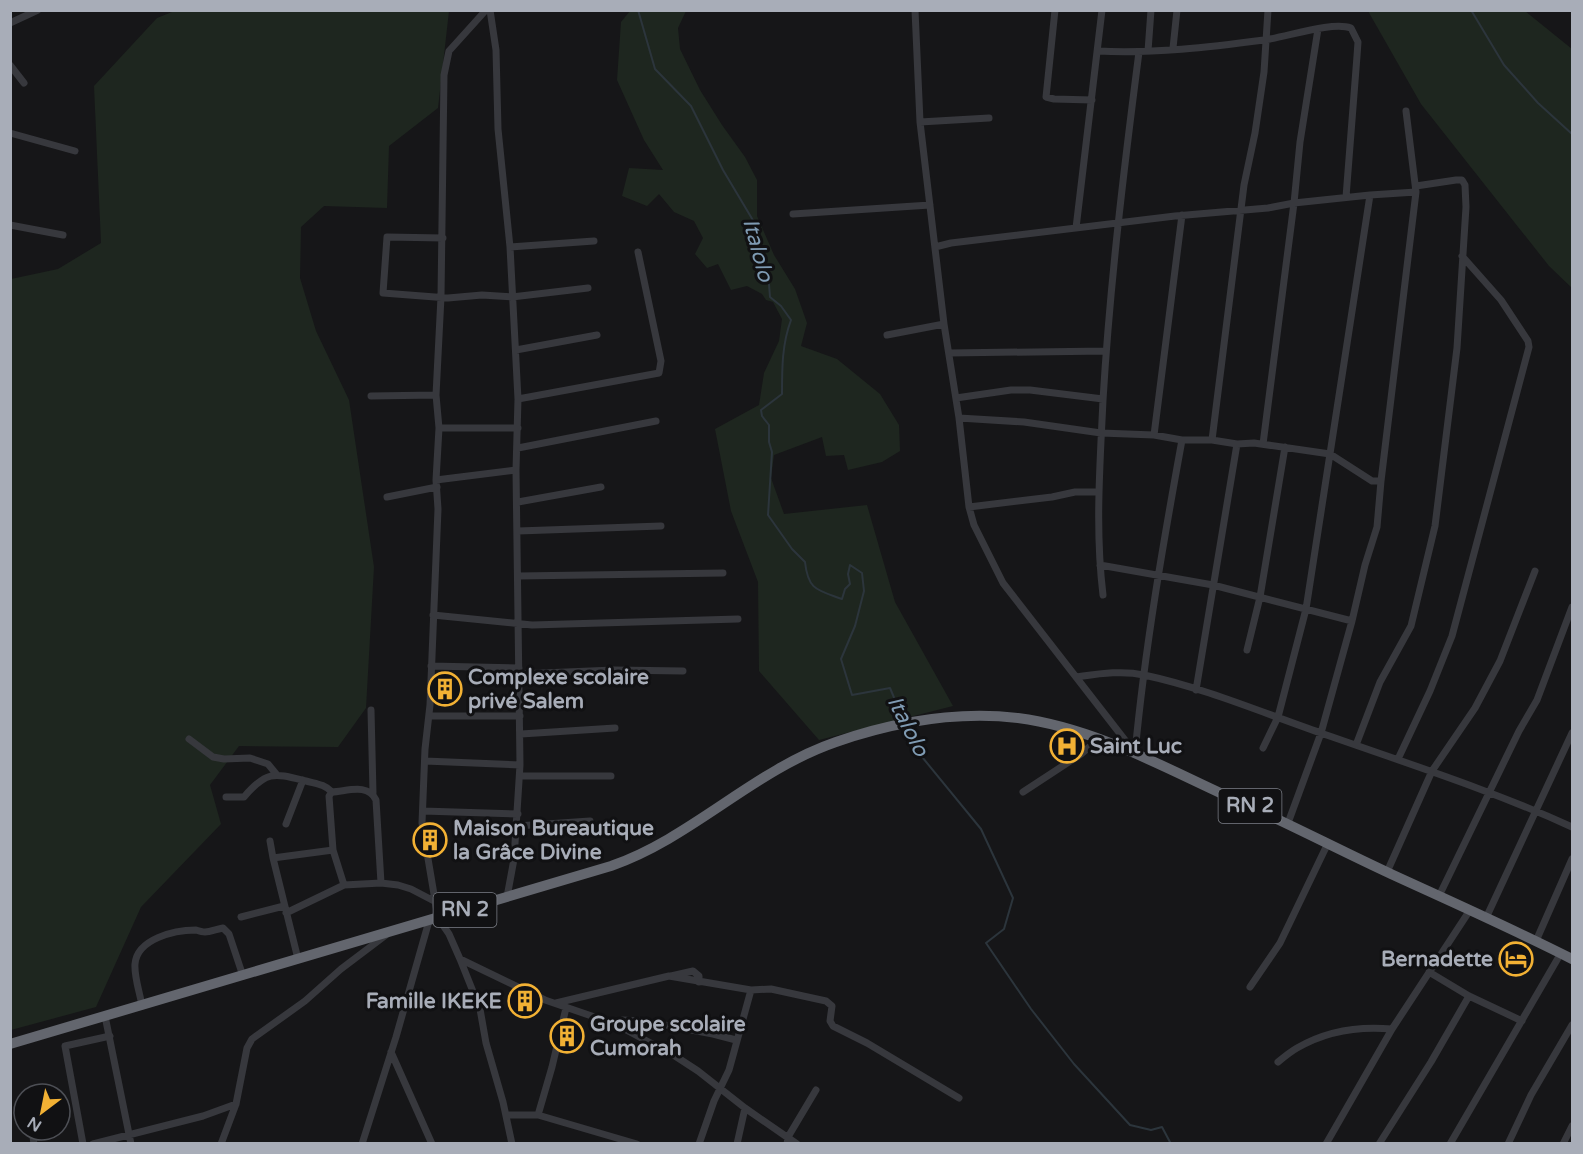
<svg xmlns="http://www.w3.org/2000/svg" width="1583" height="1154" font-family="'Varela Round',sans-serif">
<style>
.green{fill:#1e261f}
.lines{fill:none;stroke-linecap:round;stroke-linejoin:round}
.stream{stroke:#2c353c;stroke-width:2}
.minor{stroke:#37383d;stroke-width:7}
.highway{stroke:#63666e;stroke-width:10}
.labels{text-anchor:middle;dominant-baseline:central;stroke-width:6;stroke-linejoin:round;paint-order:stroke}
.shield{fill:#111113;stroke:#7b7e86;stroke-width:1.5}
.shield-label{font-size:20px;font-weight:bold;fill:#a8adb8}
.poi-label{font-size:21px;font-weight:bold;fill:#a8adb8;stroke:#111113;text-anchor:start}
.water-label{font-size:22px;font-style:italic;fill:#7f9bb3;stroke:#111113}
</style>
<rect width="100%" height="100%" fill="#161618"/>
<path class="green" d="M177,10L449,11L438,108L389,146L387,208L324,206L301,227L300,278L316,331L349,400L374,567L366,708L338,747L239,746L210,785L221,824L141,907L96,1007L11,1030V279L58,269L101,243L94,86L157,18Z
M630,11H686L678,28L680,49L700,90L722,125L745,157L757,180V216L774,255L795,289L807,323L801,346L837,359L880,394L899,425L900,451L882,462L848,470L844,455L826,456L822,437L774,455L771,478L784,514L867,505L895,602L953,706L819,740L759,671L758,582L731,511L715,429L759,405L764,373L779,341L782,319L773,302L766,300L762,294L747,286L731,290L718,264L707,268L695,254L703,238L694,221L674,212L659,194L647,206L622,196L629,168L663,170L644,140L617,80L621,22Z
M1368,11H1525L1572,49V288L1549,266L1421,104Z"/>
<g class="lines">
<path class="stream" d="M638,10L655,69L691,106L723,170L754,222L768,272L770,297L781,306L791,320C782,344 782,368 782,394L761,410L762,416L769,425V442L772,452L768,515L792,549L805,562C808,590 817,590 842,599L845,589L850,584L848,574L850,565L862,573L864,591L855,626L841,659L852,695L890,688L903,719
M1471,10L1504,65L1538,103L1572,134
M907,727L918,752L981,829L1013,898L1004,929L986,943L1031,1009L1074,1064L1130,1125L1151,1130L1162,1127L1171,1144"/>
<path class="minor" d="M486,10L449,51L444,75L441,297L436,395L439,428L436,480L438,509L430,705L425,749L422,823L438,918L449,934L460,959L545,1000L615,1024L675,1056L698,1071L745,1108L797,1144
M490,10L496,50L498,129L510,247L518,399L516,470L520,765L514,859L507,897
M915,10L920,122L944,324L959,418L969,507L974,525L1003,583L1135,753
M1055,10L1046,97L1054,99L1092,100
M10,23L38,10
M1173,48L1177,10
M1098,51C1152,54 1211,47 1264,40C1287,37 1332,21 1351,28L1358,42L1357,56L1346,197
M1148,51L1151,10
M10,65L24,83
M920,122L989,118
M10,133L75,151
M793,214L930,205
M10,225L63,235
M1076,228L1102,10
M443,238L387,237L383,293L448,298L482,295L512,297L588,288
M510,247L594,241
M935,247L951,243L1175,216L1268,208L1294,203L1370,195L1416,192
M887,335L944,324
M516,350L597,335
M949,353L1106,351
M371,396L436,395
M956,398L1011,390H1030L1103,399
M518,399L659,373L661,361L638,252
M959,418L1024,422L1101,433L1154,435L1182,440H1212L1237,444L1254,443L1330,454L1372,481H1381
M439,428H518
M1154,435L1182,215
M1212,440L1244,185L1255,133L1264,72L1268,10
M1263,444L1294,203L1300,142L1318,29
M518,448L656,421
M436,480L516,470
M387,497L437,487
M518,502L601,487
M969,507L1052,497L1075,492H1099
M518,531L661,526
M1100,565L1213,585L1352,621
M518,576L723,573
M1103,595C1095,529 1100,466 1103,400C1110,283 1124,168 1139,52
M433,615L532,625L738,619
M1247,650L1260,597L1285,447
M431,666L519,668
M519,674L614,670L683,671
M1076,677C1098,674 1122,670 1144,675C1205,688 1263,713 1321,733C1406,763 1491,790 1572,827
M1196,690L1237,444
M371,710L373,793
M429,716H520
M521,734L615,728
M189,739L213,757L224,759L250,758L268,764L277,775
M1356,745L1380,682L1411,626L1435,526L1457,348L1466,207L1465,185L1462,180H1456L1416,186
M1263,748L1278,717L1306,609L1370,195
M1135,753C1145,647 1163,544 1182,440
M1398,759L1430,691L1452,636L1529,347L1528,341L1501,300L1462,256
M425,761L520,765
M520,776H611
M1023,792L1081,754L1100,738
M226,797H244C267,770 274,773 306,781C317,784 324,784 332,792
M423,811L518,814
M1288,823L1321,733L1352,621L1365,565L1377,527L1381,481L1416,192L1406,111
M286,824L303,780
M517,826L590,821
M270,841L273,858L333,850L344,885
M333,850L329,796L332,792C348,791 368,783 376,800L381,883
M273,858L298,959
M1387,872L1432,771L1475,708L1500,661L1535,571
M1439,896L1519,731L1537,700L1572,607
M286,913L344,885L381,883L398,885L411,889L434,901
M241,917L284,906
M1486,918L1572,733
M1536,941L1572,859
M460,959L480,1009L486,1043L503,1102L512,1144
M1429,972L1469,996L1522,1021
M671,976L693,971L699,976V982
M1250,987L1280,943L1328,843
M556,1003L669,976L751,990L771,989L826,1001L832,1006L830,1021L833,1026L867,1043L959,1098
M142,1006C140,993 134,977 135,964C137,939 174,930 196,930C199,931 202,932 205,932C210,932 217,929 223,928L229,934L243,976
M105,1016L131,1144
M615,1024L622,1020L643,1021L713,1034L736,1040
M391,1052L432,1144
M1278,1062C1284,1057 1290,1052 1297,1048C1326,1031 1359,1026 1392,1029
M506,1115H538L637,1144
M538,1115L552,1067L566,1008
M32,1130L34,1144
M83,1144L65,1046L110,1036
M93,1144L203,1116L236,1104
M221,1144L236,1104L247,1048L252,1039L305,1001L341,969L386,935
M362,1144L396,1037L429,921
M699,1144L714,1101L729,1070L751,990
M737,1144L745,1108
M787,1144L788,1137L816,1090
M1326,1144L1392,1029L1470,910
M1379,1144L1431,1062L1469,996
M1450,1144L1561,953
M1508,1144L1531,1095L1572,1025
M1563,1144L1572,1126"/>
<path class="highway" d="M10,1044L611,866C692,838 754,770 836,742C894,722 957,711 1018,718C1094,728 1161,766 1229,797C1284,821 1337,849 1391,874C1452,902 1513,929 1572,959"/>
</g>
<defs>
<g id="building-ring" transform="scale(1.725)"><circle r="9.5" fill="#111113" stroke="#f2b134" stroke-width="1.5"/><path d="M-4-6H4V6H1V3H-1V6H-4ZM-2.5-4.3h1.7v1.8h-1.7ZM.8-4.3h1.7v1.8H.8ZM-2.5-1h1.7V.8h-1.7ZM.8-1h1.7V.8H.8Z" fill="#f2b134"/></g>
<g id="hospital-ring" transform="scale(1.725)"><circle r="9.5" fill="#111113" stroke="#f2b134" stroke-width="1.5"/><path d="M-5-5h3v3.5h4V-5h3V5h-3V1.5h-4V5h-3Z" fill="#f2b134"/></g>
<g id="hotel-ring" transform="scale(1.725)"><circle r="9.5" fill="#111113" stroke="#f2b134" stroke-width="1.5"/><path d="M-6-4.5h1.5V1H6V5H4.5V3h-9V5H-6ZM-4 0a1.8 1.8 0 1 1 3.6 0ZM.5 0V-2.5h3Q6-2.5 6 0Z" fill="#f2b134"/></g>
</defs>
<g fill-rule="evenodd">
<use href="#building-ring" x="445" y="689"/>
<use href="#hospital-ring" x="1067" y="746"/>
<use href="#building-ring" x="430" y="840"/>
<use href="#hotel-ring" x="1516" y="959"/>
<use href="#building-ring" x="525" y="1001"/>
<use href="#building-ring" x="567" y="1036"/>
</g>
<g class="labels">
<g class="shield">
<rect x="1218.5" y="789" width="63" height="34" rx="4.5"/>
<rect x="433.5" y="893" width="63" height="34" rx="4.5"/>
</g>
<g class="shield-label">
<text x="1250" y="806">RN 2</text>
<text x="465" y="910">RN 2</text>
</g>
<g class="poi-label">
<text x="468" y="677">Complexe scolaire<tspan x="468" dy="24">privé Salem</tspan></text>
<text x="1090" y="746">Saint Luc</text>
<text x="453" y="828">Maison Bureautique<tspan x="453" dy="24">la Grâce Divine</tspan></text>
<text x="1493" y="959" text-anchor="end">Bernadette</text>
<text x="502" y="1001" text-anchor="end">Famille IKEKE</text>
<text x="590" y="1024">Groupe scolaire<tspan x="590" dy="24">Cumorah</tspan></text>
</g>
<g class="water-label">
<text transform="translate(758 250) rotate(75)">Italolo</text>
<text transform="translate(908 726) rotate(63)">Italolo</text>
</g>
</g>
<rect width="1583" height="1154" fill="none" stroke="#a8adb8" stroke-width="24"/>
<g transform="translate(42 1112) rotate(212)"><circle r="28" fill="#111113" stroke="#4d4f55" stroke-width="1.5"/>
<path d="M0-4.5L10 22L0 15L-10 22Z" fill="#f2b134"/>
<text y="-9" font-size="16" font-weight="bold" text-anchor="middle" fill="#a8adb8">N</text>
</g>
</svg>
